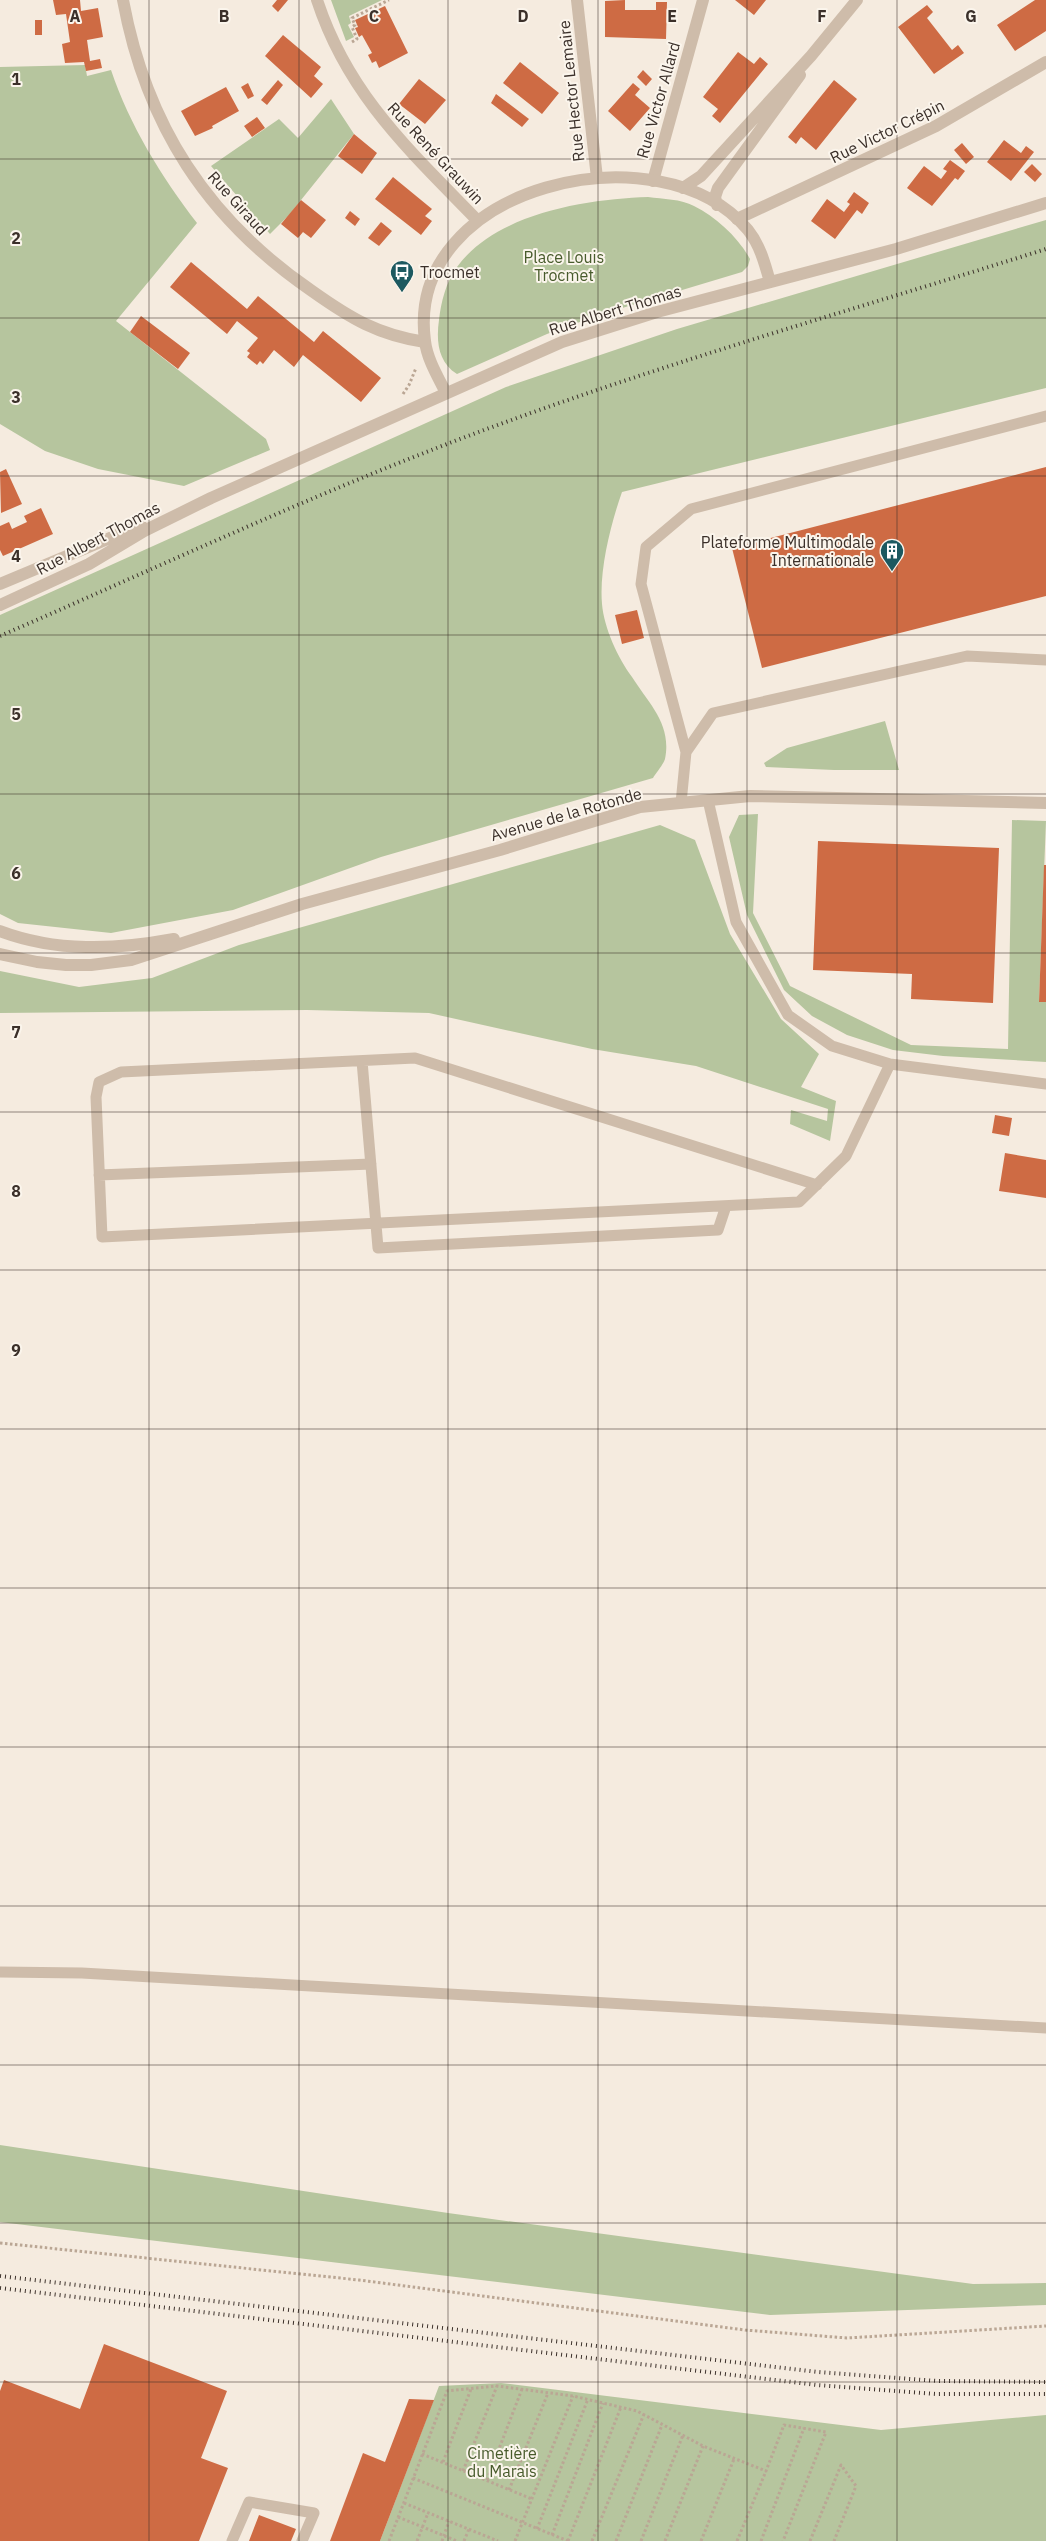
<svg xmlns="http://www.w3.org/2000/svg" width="1046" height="2541" font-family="'IBM Plex Sans',sans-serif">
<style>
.green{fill:#b6c59e}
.building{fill:#ce6b44}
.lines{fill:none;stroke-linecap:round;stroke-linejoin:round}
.path{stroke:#baa694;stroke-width:3;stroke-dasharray:2.5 2.5;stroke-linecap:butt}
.service{stroke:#cebcaa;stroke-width:11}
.minor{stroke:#cebcaa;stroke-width:12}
.tertiary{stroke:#cebcaa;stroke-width:12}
.rail{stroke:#3b302a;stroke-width:4;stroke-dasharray:1 4;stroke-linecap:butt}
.grid{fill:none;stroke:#3b302a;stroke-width:1;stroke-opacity:0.55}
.labels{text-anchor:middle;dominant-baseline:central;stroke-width:4;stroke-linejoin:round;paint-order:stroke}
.street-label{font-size:16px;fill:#3b302a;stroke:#fbf5ec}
.park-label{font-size:16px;fill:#485b2c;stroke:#fbf5ec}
.poi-label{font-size:16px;fill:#3b302a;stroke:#fbf5ec;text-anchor:start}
.grid-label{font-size:16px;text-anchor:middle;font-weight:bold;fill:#3b302a;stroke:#fbf5ec;stroke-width:4;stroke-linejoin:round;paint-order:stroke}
</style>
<rect width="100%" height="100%" fill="#f5ebdf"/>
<path class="green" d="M331,0H382L349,16L351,23L348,25L354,37L346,41Z
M85,65L87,76L111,70C130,126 161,176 197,223L116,321L266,439L270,450L184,486L98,469L45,451L0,424V67Z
M331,99L354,134L289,215L270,234L211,166L279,119L298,138Z
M648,197C663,199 681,199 694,206C716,217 738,237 750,259L748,266L742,272L599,315L547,334L457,374C438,362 436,341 439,320C441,302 446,282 457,267C496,213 587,199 648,197Z
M1046,220V388L622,492C611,523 599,570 602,604C604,628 618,658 632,677C649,704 672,724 665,759C663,765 656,773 653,778L381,857L233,910L111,933L18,923L0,914V615L506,387L677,329Z
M885,721L899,770H834L766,767L764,763L787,748Z
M758,814L753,913L790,986L911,1045L1008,1049L1012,820L1046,821L1039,1001L1046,1002V1062L943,1056L893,1050L847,1035L812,1016L784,990L747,915L729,837L739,815Z
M660,825L695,840L730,934L781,1019L819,1054L801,1087L836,1101L830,1141L790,1124L791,1110L827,1121L828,1109L696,1066L592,1049L429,1013L307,1010L0,1013V971L79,987L152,978L239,945Z
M0,2145L448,2213L973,2284L1046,2283V2305L770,2315L0,2222Z
M501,2383L881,2430L1046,2415V2541H380L439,2386Z"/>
<path class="building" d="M53,0H80L81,11L98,8L103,37L87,40L90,61L100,59L102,68L86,71L84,62L65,63L62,44L70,42L66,14L56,15Z
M277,0H288L278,12L272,6Z
M625,0V10H656V2H667L666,39L605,37V1Z
M735,0H766L754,15Z
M1035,0H1046V31L1015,51L997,25Z
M927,5L933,12L927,18L952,50L958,45L964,53L934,74L898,27Z
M385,6L408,53L379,68L376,61L372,63L368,55L372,53L362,35L359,37L355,28L358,27L355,20Z
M35,20H42V35H35Z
M283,35L321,67L314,76L323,84L311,98L265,56Z
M738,52L754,64L760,57L768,64L720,123L712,116L718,109L703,97Z
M520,62L559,93L542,114L503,83Z
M643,70L652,79L646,86L637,77Z
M419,79L446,100L425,124L399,104Z
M278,80L283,85L267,105L261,100Z
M834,80L857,99L816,150L801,137L796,144L788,137Z
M248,83L254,96L248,99L241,87Z
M633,83L640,89L635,95L650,108L630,131L608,111Z
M226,87L239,111L212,126L213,128L195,136L181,111Z
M496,94L529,119L522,127L491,103Z
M257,117L265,128L252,137L244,126Z
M354,134L377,153L362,174L338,156Z
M1004,140L1021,153L1026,146L1034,152L1011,181L987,162Z
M962,143L974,157L966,164L954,150Z
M950,160L965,171L958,180L955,178L932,206L907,188L924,166L941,179L947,171L943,169Z
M1032,164L1042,174L1035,182L1024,172Z
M393,177L432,209L425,216L432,221L421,235L375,199Z
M854,192L869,203L862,214L857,210L835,239L811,221L827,199L844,212L850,204L847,202Z
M301,200L326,220L311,238L303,232L298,238L281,224Z
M350,211L360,219L355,226L345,218Z
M381,222L392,231L379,246L368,238Z
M191,262L247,309L258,296L314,342L323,331L381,378L361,402L303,355L294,367L274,350L263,364L260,361L257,365L247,357L250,353L247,351L258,338L237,321L227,334L170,287Z
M141,316L190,353L178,369L130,332Z
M1046,467V596L762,668L732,548Z
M6,469L22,504L1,513L0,472Z
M41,508L53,534L3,556L0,550V526L9,522L12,529L27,522L24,516Z
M637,610L644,638L622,644L615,615Z
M818,841L999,848L993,1003L911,999L912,974L813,970Z
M1044,865H1046V1002H1039Z
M995,1115L1012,1118L1009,1136L992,1133Z
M1005,1153L1046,1160V1198L999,1191Z
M104,2344L227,2391L201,2458L228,2468L199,2541H0V2391L4,2380L80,2409Z
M409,2399L434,2400L380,2541H330L363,2453L385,2462Z
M259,2515L296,2529L291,2541H249Z"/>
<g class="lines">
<path class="path" d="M352,42L357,39L352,27L355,25L352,18L389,0
M403,394L409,385L416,368
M0,2243L359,2280L745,2330L847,2338L1046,2326
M422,2454L532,2499
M443,2462L471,2389
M463,2471L497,2386
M413,2478L568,2541
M487,2480L522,2389
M509,2490L548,2393
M404,2503L498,2541
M398,2517L457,2541
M537,2529L588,2399
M552,2535L603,2403
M389,2541L447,2391L497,2386L573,2396L637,2411L703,2446L766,2471L784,2425L826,2432L783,2541
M417,2541L428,2513
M442,2541L449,2521
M464,2541L469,2529
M515,2541L573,2396
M568,2541L621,2407
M592,2541L644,2414
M616,2541L662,2425
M641,2541L683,2435
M665,2541L703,2446
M701,2541L734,2459
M737,2541L766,2471
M761,2541L804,2428
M810,2541L841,2465L856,2486L834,2541"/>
<path class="service" d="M686,752L713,713L967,656L1046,660
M708,800L736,922L788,1015L832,1046L890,1064L1046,1084
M681,803L686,752L641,584L646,547L691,509L1046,416
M362,1061L378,1248L718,1230L726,1206
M99,1175L371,1164
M817,1185L415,1058L121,1072L99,1082L96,1097L102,1237L799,1202L846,1156L890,1064
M0,1972L82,1973L1046,2028
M232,2541L249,2502L314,2513L302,2541"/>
<path class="minor" d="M123,0C146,125 207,219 312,291C350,318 378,335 425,342
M317,0C348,95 410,151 477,220
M577,0L597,178
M653,181L703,0
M737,219L936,126L1046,62
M0,931C56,952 115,950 174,939
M0,954L37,962L66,965H91L131,960L302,904L500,850L640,807L750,796L1046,803"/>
<path class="tertiary" d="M683,188L701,176L811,56L857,0
M717,205L715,197L718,188L800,75
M446,393C438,377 427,359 425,341C404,185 661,125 748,230C760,245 765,264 770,282
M0,584L141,525
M0,605L89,564L144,531L211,498L562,342L657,312L896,249L1046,203"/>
<path class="rail" d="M0,636C168,563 334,484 506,422C684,357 866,306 1046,249
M0,2276L818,2372L937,2381L1046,2382
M0,2288L817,2385L936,2394H1046"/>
</g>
<path class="grid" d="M149,0V2541M299,0V2541M448,0V2541M598,0V2541M747,0V2541M897,0V2541M0,159H1046M0,318H1046M0,476H1046M0,635H1046M0,794H1046M0,953H1046M0,1112H1046M0,1270H1046M0,1429H1046M0,1588H1046M0,1747H1046M0,1906H1046M0,2065H1046M0,2223H1046M0,2382H1046"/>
<defs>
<g id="bus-pin" transform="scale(1.25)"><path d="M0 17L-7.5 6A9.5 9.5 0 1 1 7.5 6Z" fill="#1c5960" stroke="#fbf5ec"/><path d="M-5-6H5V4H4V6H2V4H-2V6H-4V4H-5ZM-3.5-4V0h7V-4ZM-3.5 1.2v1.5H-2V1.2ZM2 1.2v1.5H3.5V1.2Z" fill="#fff"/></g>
<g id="building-pin" transform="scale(1.25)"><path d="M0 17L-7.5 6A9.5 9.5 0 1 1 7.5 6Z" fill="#1c5960" stroke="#fbf5ec"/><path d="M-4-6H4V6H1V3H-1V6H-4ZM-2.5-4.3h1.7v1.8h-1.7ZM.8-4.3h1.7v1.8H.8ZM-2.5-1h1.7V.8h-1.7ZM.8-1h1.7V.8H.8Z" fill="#fff"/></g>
</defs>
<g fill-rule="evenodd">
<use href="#bus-pin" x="402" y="272"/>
<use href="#building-pin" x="892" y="551"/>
</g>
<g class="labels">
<g class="street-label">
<text transform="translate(571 91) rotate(-96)">Rue Hector Lemaire</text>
<text transform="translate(658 100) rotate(-74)">Rue Victor Allard</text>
<text transform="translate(887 131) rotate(-26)">Rue Victor Crépin</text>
<text transform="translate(436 153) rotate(47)">Rue René Grauwin</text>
<text transform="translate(238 203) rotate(48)">Rue Giraud</text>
<text transform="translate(615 310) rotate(-17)">Rue Albert Thomas</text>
<text transform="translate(98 538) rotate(-28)">Rue Albert Thomas</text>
<text transform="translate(566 814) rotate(-16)">Avenue de la Rotonde</text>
</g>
<g class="park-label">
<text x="564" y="257">Place Louis<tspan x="564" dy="18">Trocmet</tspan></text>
<text x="502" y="2453">Cimetière<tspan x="502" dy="18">du Marais</tspan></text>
</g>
<g class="poi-label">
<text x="420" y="272">Trocmet</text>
<text x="874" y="542" text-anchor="end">Plateforme Multimodale<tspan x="874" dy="18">Internationale</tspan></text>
</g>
</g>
<g class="grid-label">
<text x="75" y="22">A</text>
<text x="224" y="22">B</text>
<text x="374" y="22">C</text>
<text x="523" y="22">D</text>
<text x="672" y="22">E</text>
<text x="822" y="22">F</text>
<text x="971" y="22">G</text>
<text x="16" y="85">1</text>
<text x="16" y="244">2</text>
<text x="16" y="403">3</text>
<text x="16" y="562">4</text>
<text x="16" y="720">5</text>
<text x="16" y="879">6</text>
<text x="16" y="1038">7</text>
<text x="16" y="1197">8</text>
<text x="16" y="1356">9</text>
</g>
</svg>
